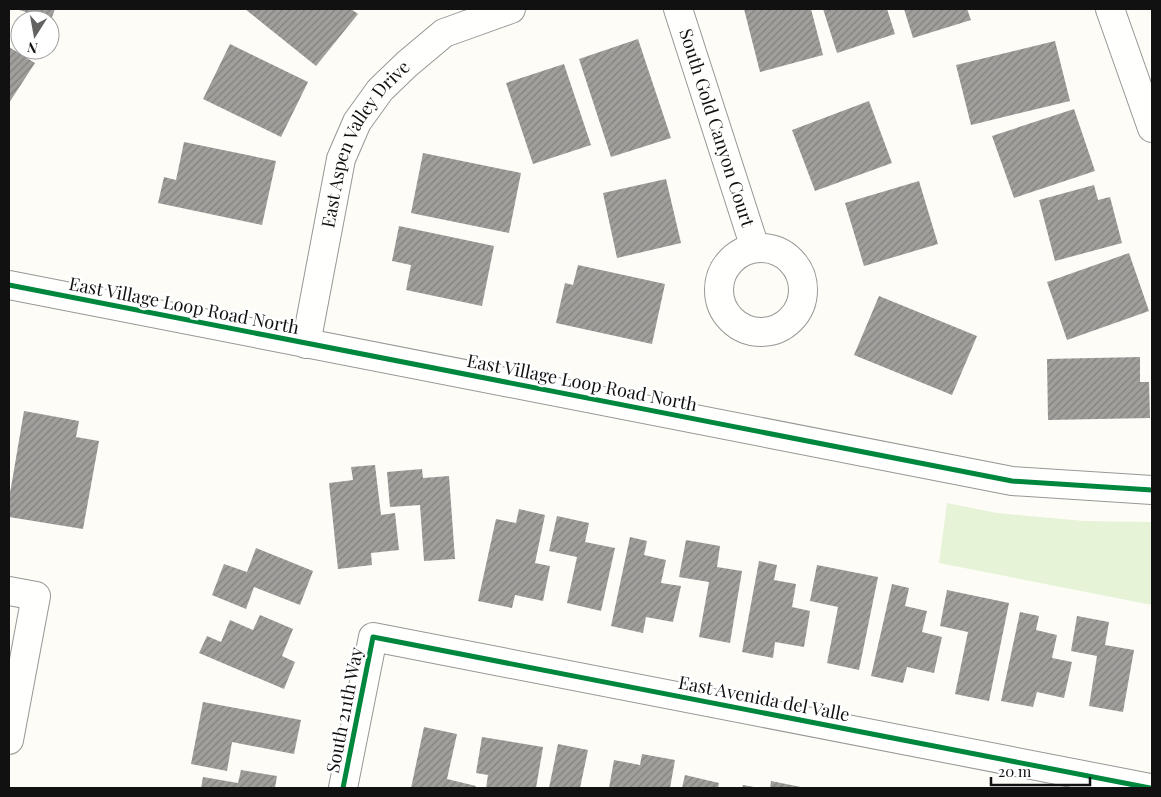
<svg xmlns="http://www.w3.org/2000/svg" width="1161" height="797" font-family="'Playfair Display',serif">
	<style>
		.park { fill: #e7f3d7 }
		.building { fill: url(#building-hatch) }
		.lines { fill: none; stroke-linecap: round; stroke-linejoin: round }
		.minor-casing { stroke: #979795; stroke-width: 30 }
		.minor { stroke: #fffffe; stroke-width: 28 }
		.cycleway-casing { stroke: #fff; stroke-width: 8 }
		.cycleway { stroke: #00873e; stroke-width: 5 }
		.labels { text-anchor: middle; stroke-width: 5; stroke-linejoin: round; paint-order: stroke }
		.street-label { font-size: 18px; fill: #111; stroke: #fff }
	</style>
	<defs>
		<pattern id="building-hatch" width="6" height="6" patternUnits="userSpaceOnUse" patternTransform="scale(1.25)"><rect width="6" height="6" fill="#a19f9c"/><path d="M-1 1l2-2M0 6l6-6M5 7l2-2" fill="none" stroke="#82807e"/></pattern>
	</defs>
	<rect width="100%" height="100%" fill="#fdfcf7"/>
	<path class="park" d="M947 503 997 513 1084 521 1152 522V605L939 563Z"/>
	<path class="building" d="M16 9H55L51 20Z
		M245 9H351L358 14 316 66Z
		M744 9H811L823 55 760 72Z
		M823 9H887L895 34 837 53Z
		M904 9H967L971 20 913 38Z
		M638 39 671 138 611 157 579 59Z
		M1055 41 1070 101 971 125 956 65Z
		M230 44 308 82 281 137 203 99Z
		M9 47 35 63 9 103Z
		M564 64 591 145 533 164 506 83Z
		M869 101 892 163 815 191 792 130Z
		M1074 109 1095 171 1014 198 992 136Z
		M184 142 276 161 262 225 158 203 164 177 176 180Z
		M423 153 521 173 509 233 411 213Z
		M666 179 681 243 617 258 603 193Z
		M919 181 938 244 864 266 845 203Z
		M1094 185 1098 200 1110 197 1122 243 1055 261 1039 200Z
		M399 226 494 246 482 306 406 290 411 265 392 261Z
		M1129 253 1149 311 1067 340 1047 282Z
		M578 265 665 284 652 344 556 323 565 283 573 285Z
		M879 296 977 336 952 395 854 355Z
		M1140 357V382H1149L1150 418 1048 420 1047 359Z
		M24 411 79 421 76 437 99 441 83 529 9 517V499Z
		M375 465 381 515 395 513 399 550 371 553 372 565 338 569 329 483 353 480 351 467Z
		M422 469 423 478 449 476 455 559 424 561 420 505 390 507 387 472Z
		M519 509 545 515 535 563 550 566 543 601 515 595 512 608 478 601 496 519 516 523Z
		M557 516 589 523 585 542 615 548 601 611 567 603 577 557 549 551Z
		M630 537 647 541 644 555 666 560 661 583 681 586 673 622 646 617 643 633 611 626Z
		M686 540 720 546 717 567 742 571 730 643 699 637 709 582 679 577Z
		M256 548 313 571 300 605 254 587 246 609 212 595 224 564 247 572Z
		M759 561 777 565 774 580 796 584 792 607 810 611 804 647 775 642 773 658 742 652Z
		M817 565 878 577 859 670 827 663 838 607 810 601Z
		M892 584 909 588 905 606 927 611 922 632 942 637 934 673 907 667 903 683 871 676Z
		M947 590 1009 603 989 701 955 694 968 632 940 626Z
		M1020 612 1039 616 1036 630 1057 635 1052 658 1072 662 1064 698 1037 692 1033 707 1001 701Z
		M260 615 293 629 282 656 295 662 284 689 199 653 207 636 221 642 230 620 253 630Z
		M1077 616 1109 622 1105 645 1134 650 1123 712 1089 706 1097 656 1071 651Z
		M203 702 301 720 294 754 232 742 227 771 191 764Z
		M424 727 457 734 447 779 476 786 475 788H411Z
		M482 737 543 747 536 788H486L488 775 476 773Z
		M558 744 588 750 580 788H549Z
		M642 754 675 760 670 788H609L614 760 640 765Z
		M241 770 277 776 275 788H201L203 777 238 783Z
		M685 775 719 783 718 788H682Z
		M771 781 801 787V788H770Z
		M743 785 754 787V788H742Z"/>
	<g class="lines">
		<defs>
			<g id="minor">
				<path id="s1" d="M678 9 755 248"/>
				<path d="M1110 9 1152 128"/>
				<circle cx="761" cy="290" r="42"/>
				<path d="M9 285 1012 481 1152 490"/>
				<path id="s2" d="M306 344 341 159 357 122 380 90 407 64 444 33 511 9"/>
				<path d="M9 591 36 596 9 740"/>
				<path d="M343 788 373 637 1150 788"/>
			</g>
		</defs>
		<use href="#minor" class="minor-casing"/>
		<use href="#minor" class="minor"/>
		<defs>
			<path id="cycleway" d="M9 285 1012 481 1152 490
				M343 788 373 637 1150 788"/>
		</defs>
		<use href="#cycleway" class="cycleway-casing"/>
		<use href="#cycleway" class="cycleway"/>
	</g>
	<g class="labels">
		<g class="street-label">
			<text dy="6" stroke="none"><textPath href="#s1" startOffset="125">South Gold Canyon Court</textPath></text>
			<text dy="6" stroke="none"><textPath href="#s2" startOffset="212">East Aspen Valley Drive</textPath></text>
			<text transform="translate(184 306) rotate(11)" y="6">East Village Loop Road North</text>
			<text transform="translate(582 383) rotate(11)" y="6">East Village Loop Road North</text>
			<text transform="translate(764 699) rotate(11)" y="6">East Avenida del Valle</text>
			<text transform="translate(345 710) rotate(-79)" y="6">South 211th Way</text>
		</g>
	</g>
	<rect width="1161" height="797" fill="none" stroke="#111111" stroke-width="20"/>
	<g transform="translate(35 35) rotate(191)"><circle r="24" fill="#ffffff" stroke="#a0a0a0"/>
	<path d="M0-4L9 19L0 12L-9 19Z" fill="#646362"/>
	<text y="-8" font-size="14" font-weight="bold" text-anchor="middle" fill="#111111">N</text>
	</g>
	<path d="M991 777v8h99v-8" fill="none" stroke="#111111" stroke-width="2.5"/>
	<text x="998" y="777" font-size="15" fill="#111111" stroke="#ffffff" stroke-width="4" paint-order="stroke">20 m</text>
</svg>
